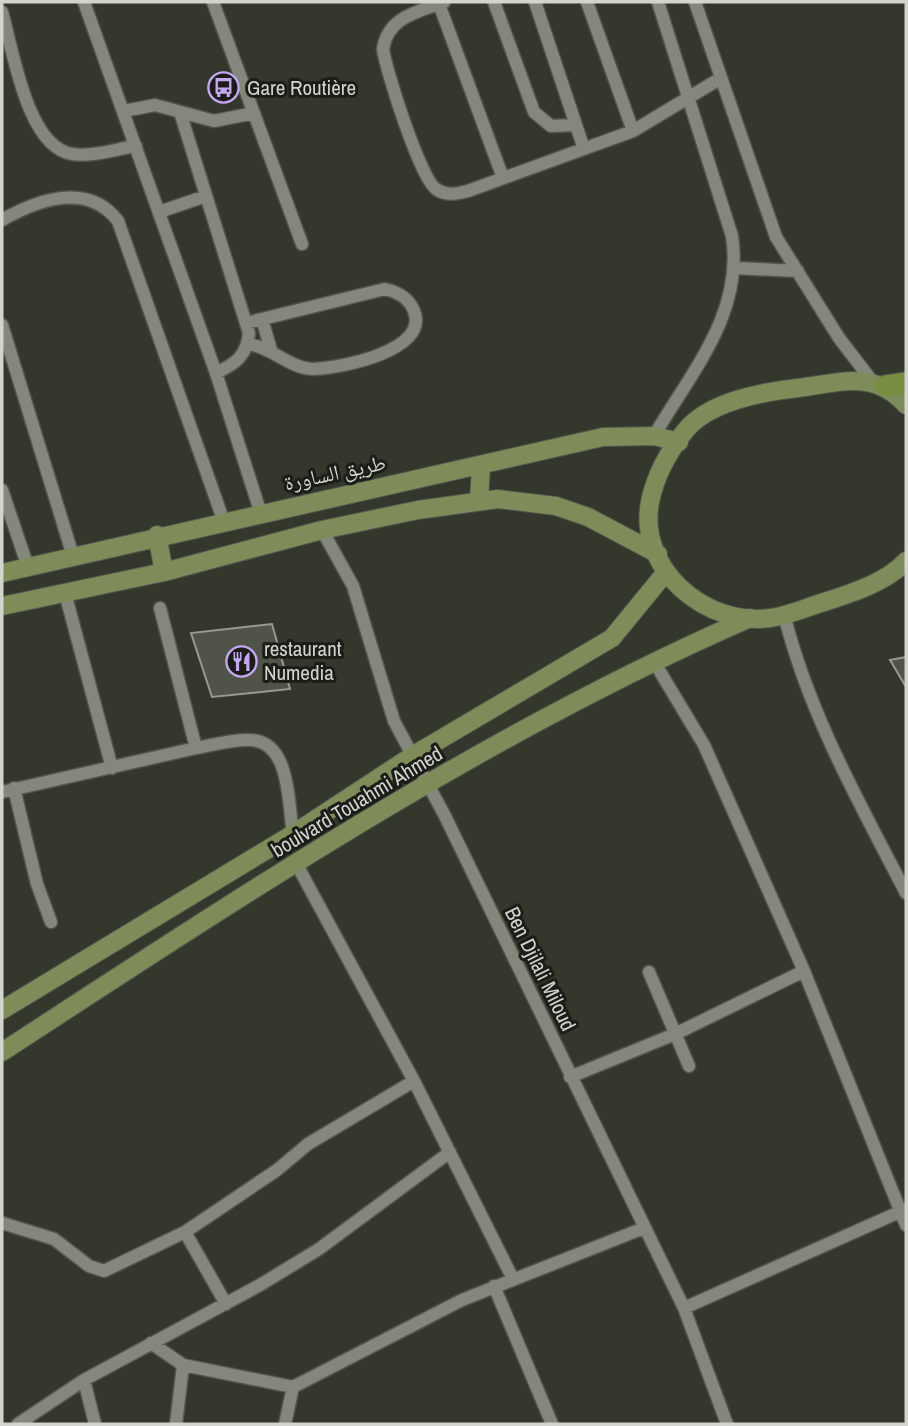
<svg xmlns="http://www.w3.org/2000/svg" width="908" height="1426" font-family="'Archivo Narrow','Noto Naskh Arabic',sans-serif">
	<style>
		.building { fill: #4f5348; stroke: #979b8f; stroke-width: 2 }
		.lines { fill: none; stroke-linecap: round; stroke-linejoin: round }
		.minor-casing { stroke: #52554c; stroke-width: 15 }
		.major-casing { stroke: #52554c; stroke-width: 20 }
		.highway-casing { stroke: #52554c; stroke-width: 24 }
		.minor { stroke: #84887c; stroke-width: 12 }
		.major { stroke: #7e8c59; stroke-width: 18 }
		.highway { stroke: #7a8e42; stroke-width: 21 }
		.labels { text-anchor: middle; stroke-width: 6; stroke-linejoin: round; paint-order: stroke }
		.poi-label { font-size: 21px; fill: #d2d4cd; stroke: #1c1d19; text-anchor: start }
		.street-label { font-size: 21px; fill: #d2d4cd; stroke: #1c1d19 }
	</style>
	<rect width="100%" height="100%" fill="#33372c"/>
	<path class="building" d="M272 624 290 689 212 697 191 633Z
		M906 657V687L890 660Z"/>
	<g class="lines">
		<defs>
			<path id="minor" d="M84 2 216 373 261 514
				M213 2 302 244
				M444 2C417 12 388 17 383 49 386 71 421 180 436 189 446 196 457 194 468 191L633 131 721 78
				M494 2 534 112 551 126 576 125
				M535 2 584 149
				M587 2 633 131
				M695 2 776 237 839 338 872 381
				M439 4 503 178
				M2 12C13 50 27 147 72 154 93 157 116 149 136 146
				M124 111 155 105 214 121 254 113
				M180 112 249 333C247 356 235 364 216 373
				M159 212 206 196
				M2 220C39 199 88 182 118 221L224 522
				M735 268 798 271
				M262 319 271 350
				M246 323 385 289C398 292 409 298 414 311 430 351 340 368 314 369 290 369 272 347 248 344
				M2 325 73 556
				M654 436C691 372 744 314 732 236L658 2
				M2 490 28 567
				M322 530 353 586 394 721 445 816 684 1308 727 1424
				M65 593 112 768
				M160 608 196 748C213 745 233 739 250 740 291 741 288 804 293 834
				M784 614C808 712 860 804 906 893
				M653 660 704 745 804 971 906 1225
				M14 788 37 884 51 922
				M2 792 196 748
				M297 865 414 1081 513 1279
				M649 972 689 1066
				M570 1077 675 1034 804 971
				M2 1223 54 1239 89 1266 104 1271 185 1232 277 1170 308 1144 414 1081
				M185 1232 226 1304
				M494 1286 552 1424
				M684 1308 906 1209
				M151 1343 183 1365 293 1387
				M84 1380 95 1424
				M18 1424 84 1380 260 1285 319 1249 450 1152
				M176 1424 183 1365
				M285 1424 293 1387 462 1300 644 1228"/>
			<path id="major" d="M906 405C874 369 840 383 798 388 762 392 709 401 685 431 669 451 655 477 650 502 637 569 706 627 770 618 787 616 805 608 821 603 849 594 886 583 906 561
				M479 500 481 467
				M157 535 164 572
				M2 573 603 437 654 436 679 442
				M2 606 164 572 322 530 418 510 498 499 556 506 588 517 658 554
				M2 1010 293 834 412 756 612 638 666 572
				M2 1052C243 895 486 733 750 618"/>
			<path id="highway" d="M886 386 906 383"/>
		</defs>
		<use href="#minor" class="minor-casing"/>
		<use href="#major" class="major-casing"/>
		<use href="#highway" class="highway-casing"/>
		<use href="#minor" class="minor"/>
		<use href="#major" class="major"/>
		<use href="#highway" class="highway"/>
	</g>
	<defs>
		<symbol id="bus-ring" viewBox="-11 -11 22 22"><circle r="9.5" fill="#1c1d19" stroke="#c4a7f1" stroke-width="1.5"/><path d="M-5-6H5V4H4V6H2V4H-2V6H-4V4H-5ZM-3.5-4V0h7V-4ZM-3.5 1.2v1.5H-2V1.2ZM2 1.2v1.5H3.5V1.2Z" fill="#c4a7f1"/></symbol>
		<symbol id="restaurant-ring" viewBox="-11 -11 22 22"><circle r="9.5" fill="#1c1d19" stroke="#c4a7f1" stroke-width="1.5"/><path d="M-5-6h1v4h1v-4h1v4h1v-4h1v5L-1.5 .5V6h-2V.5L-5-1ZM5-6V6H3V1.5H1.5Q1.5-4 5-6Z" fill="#c4a7f1"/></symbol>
	</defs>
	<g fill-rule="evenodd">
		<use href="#bus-ring" x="206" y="70" width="35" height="35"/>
		<use href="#restaurant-ring" x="224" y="644" width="35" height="35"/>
	</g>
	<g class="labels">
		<g class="poi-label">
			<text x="247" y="95">Gare Routière</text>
			<text x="264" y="656">restaurant<tspan x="264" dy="24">Numedia</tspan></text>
		</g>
		<g class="street-label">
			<text transform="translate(335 473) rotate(-12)" y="7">طريق الساورة</text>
			<text transform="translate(357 802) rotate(-31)" y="7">boulvard Touahmi Ahmed</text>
			<text transform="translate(540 969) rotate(64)" y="7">Ben Djilali Miloud</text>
		</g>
	</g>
	<rect width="908" height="1426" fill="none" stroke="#d2d4cd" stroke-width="7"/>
</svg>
